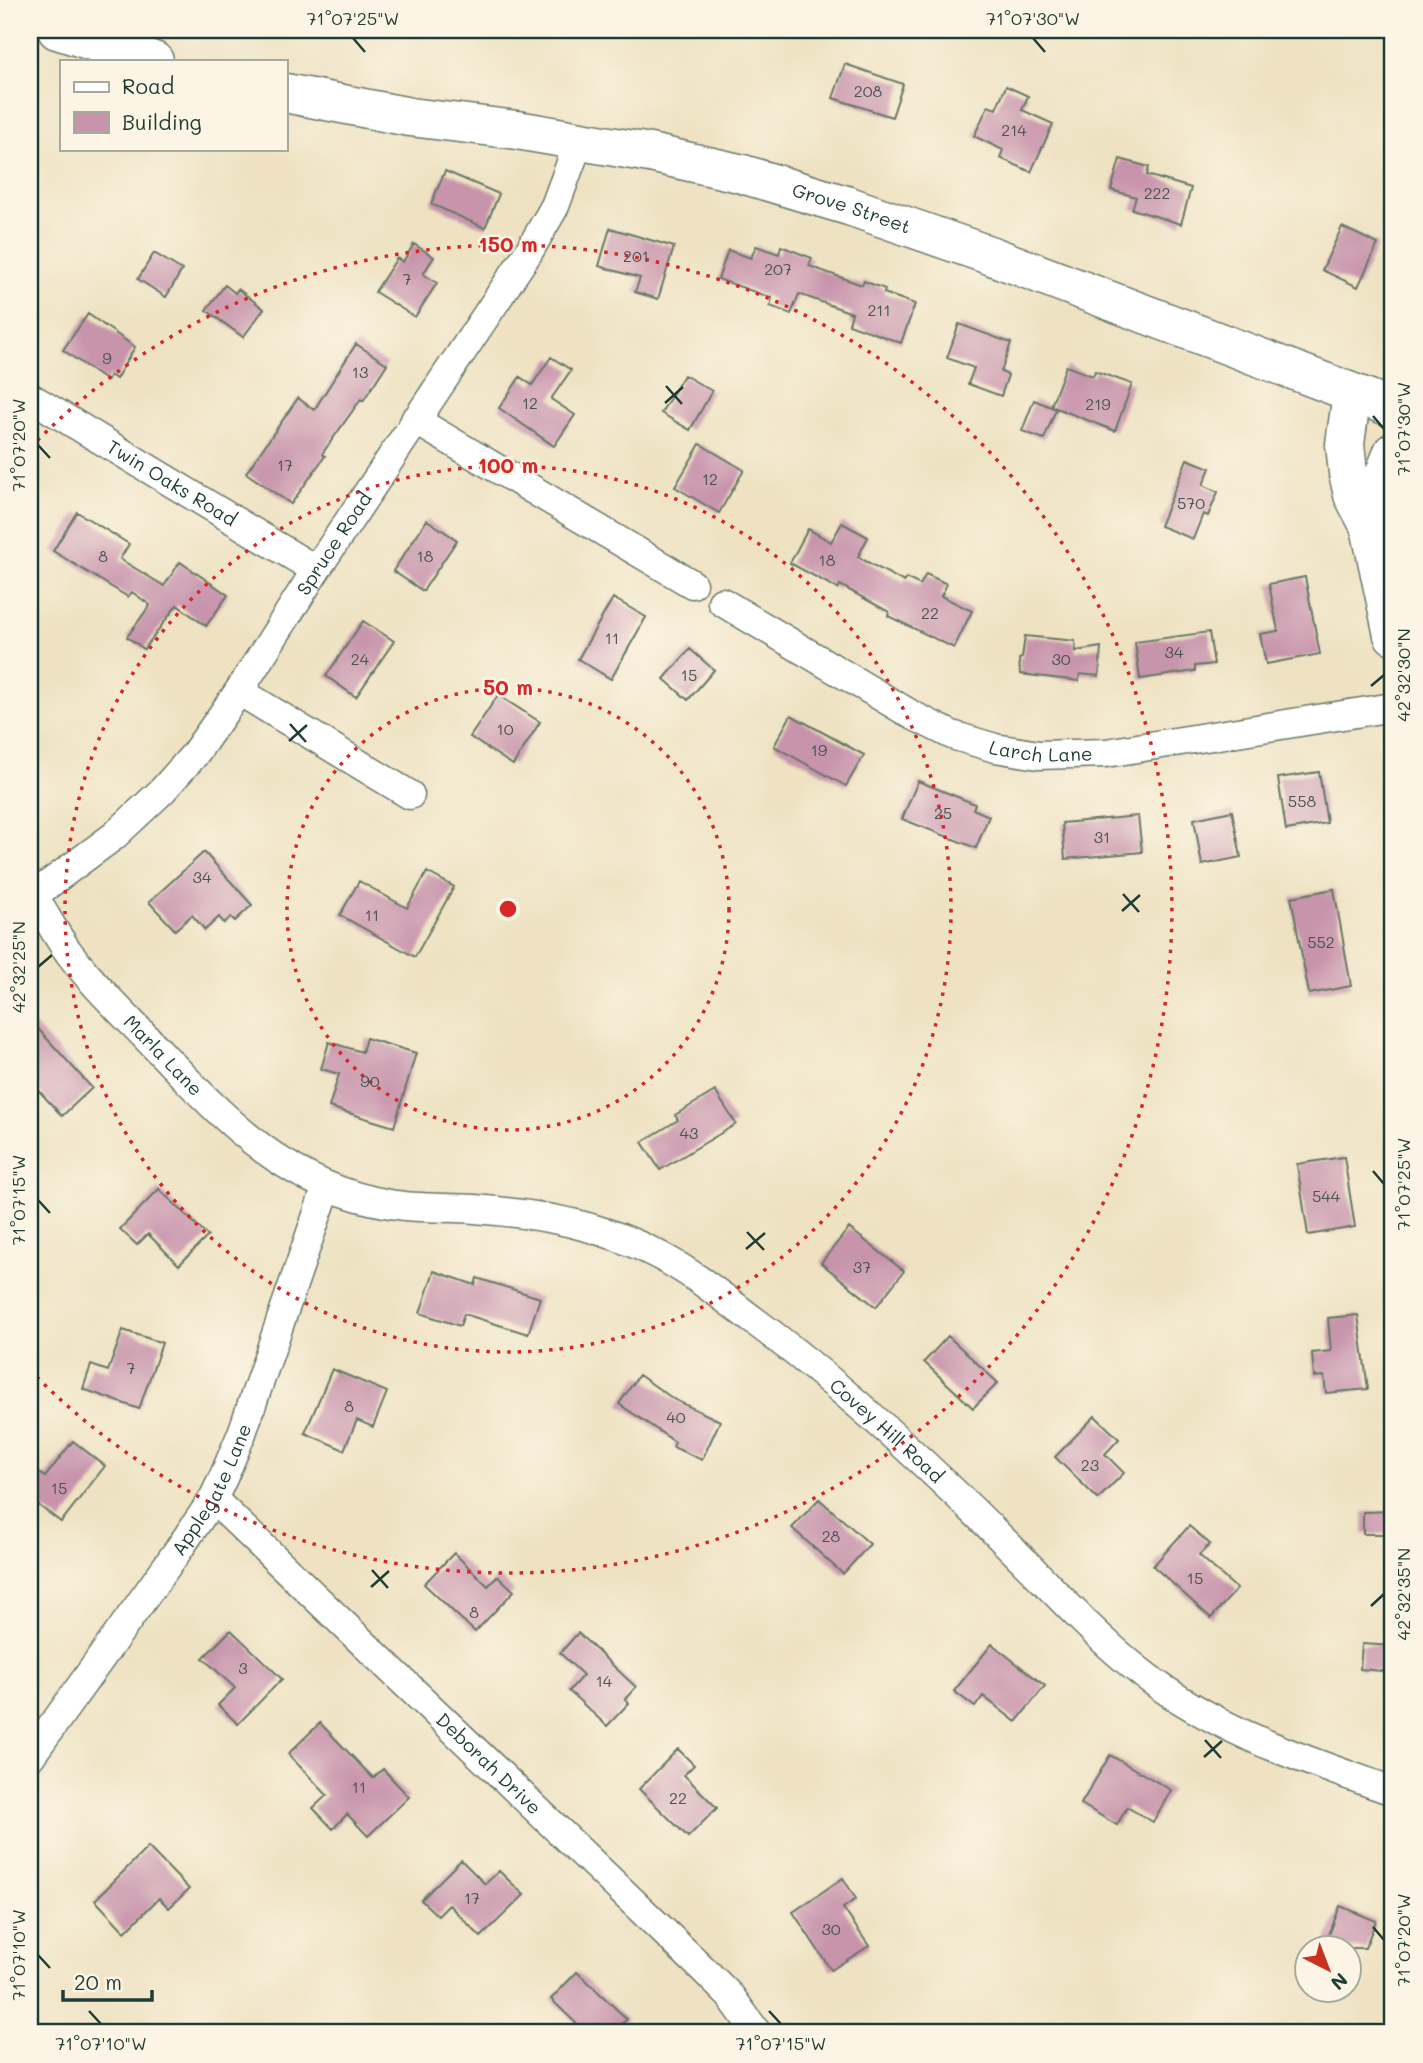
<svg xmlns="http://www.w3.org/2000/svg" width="1423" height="2063" font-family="Mali,sans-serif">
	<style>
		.building { fill: #c794ac }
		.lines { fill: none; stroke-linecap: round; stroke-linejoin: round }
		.street-casing { stroke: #677766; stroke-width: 31 }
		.secondary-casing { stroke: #677766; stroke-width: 41 }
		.street { stroke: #fff; stroke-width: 28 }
		.secondary { stroke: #fff; stroke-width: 38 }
		.ticks { fill: none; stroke: #1f3d34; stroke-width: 2.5 }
		.ring { fill: none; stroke: #d62828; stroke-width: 3.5; stroke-dasharray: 3.5 7 }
		.labels { text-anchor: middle; stroke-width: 5; stroke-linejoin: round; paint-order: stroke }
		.number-label { font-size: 16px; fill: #495352 }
		.street-label { font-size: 19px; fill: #1f3d34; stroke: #fcf5e5 }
		.centre { fill: #d62828; stroke: #fcf5e5; stroke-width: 3.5 }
		.ring-label { font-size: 21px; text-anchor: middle; font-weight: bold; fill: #d62828; stroke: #fcf5e5; stroke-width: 5; stroke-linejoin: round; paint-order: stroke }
		.neatline { fill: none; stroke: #1f3d34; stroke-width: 2.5 }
		.ticks-label { font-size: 18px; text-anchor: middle; fill: #1f3d34 }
	</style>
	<rect width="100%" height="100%" fill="#fcf5e5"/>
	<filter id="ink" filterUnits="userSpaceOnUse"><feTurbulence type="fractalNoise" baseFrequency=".0143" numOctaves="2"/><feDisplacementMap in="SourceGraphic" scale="14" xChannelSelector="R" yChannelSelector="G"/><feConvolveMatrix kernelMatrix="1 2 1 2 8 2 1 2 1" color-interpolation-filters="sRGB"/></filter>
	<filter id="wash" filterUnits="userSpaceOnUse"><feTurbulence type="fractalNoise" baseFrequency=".00686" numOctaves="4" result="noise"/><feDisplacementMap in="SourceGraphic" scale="28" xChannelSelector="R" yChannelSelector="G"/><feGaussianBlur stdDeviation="1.57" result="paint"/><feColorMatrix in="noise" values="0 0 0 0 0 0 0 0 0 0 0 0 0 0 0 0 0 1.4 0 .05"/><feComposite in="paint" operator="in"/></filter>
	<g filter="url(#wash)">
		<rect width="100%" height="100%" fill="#eee2c2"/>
		<g id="blocks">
			<path class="building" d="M845 64 903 84 892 117 833 98Z
				M1006 86 1028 96 1022 110 1053 124 1031 172 1000 158 1003 150 974 136 988 106 996 109Z
				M1120 159 1149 167 1147 175 1191 188 1181 224 1132 209 1136 197 1111 190Z
				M445 171 499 194 485 228 431 204Z
				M1342 227 1378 244 1358 287 1322 270Z
				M610 228 674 247 658 299 635 292 640 278 599 266Z
				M414 244 434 257 423 274 437 283 415 317 375 292 397 258 403 262Z
				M756 246 779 254 781 246 812 258 809 266 862 285 864 281 885 289 884 293 915 304 901 343 849 324 852 313 799 294 791 314 770 306 772 298 718 279 728 250 751 258Z
				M154 253 182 270 166 297 138 279Z
				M225 285 235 293 238 289 264 309 243 337 206 310Z
				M88 314 135 347 116 379 110 375 107 381 63 350Z
				M959 324 1011 343 1001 372 1008 375 1001 396 968 384 974 368 947 358Z
				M356 344 387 364 363 401 361 399 322 454 325 456 291 504 246 473 298 398 314 410Z
				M551 357 571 370 551 399 575 415 554 446 499 408 520 377 532 385Z
				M1066 366 1093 376 1095 371 1132 384 1115 431 1051 406Z
				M684 375 712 391 690 430 661 413Z
				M1034 400 1056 409 1044 439 1022 431Z
				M700 444 744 470 719 513 675 487Z
				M1187 459 1210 468 1203 485 1218 492 1208 516 1203 514 1193 539 1160 526Z
				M77 512 129 544 120 559 164 586 180 562 228 595 206 626 177 605 144 649 127 637 150 605 132 592 128 597 53 551Z
				M427 520 457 540 423 591 393 571Z
				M842 523 868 537 858 557 904 582 906 578 920 585 926 574 947 584 941 596 972 611 954 648 888 616 889 612 840 585 838 589 790 563 808 529 831 542Z
				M1305 577 1320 654 1266 664 1260 634 1278 631 1269 584Z
				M613 598 646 617 611 679 578 659Z
				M363 621 394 641 356 697 326 676Z
				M1209 632 1214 664 1195 666V671L1140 679 1135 642Z
				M1025 636 1075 641 1076 651 1101 647 1099 676 1080 674 1079 681 1020 674 1019 659 1022 658Z
				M690 649 714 670 688 700 664 679Z
				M498 695 540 722 513 765 470 737Z
				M791 715 864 755 846 786 774 746Z
				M1319 772 1327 823 1286 830 1278 778Z
				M918 781 975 804 973 809 989 816 976 848 902 819Z
				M1232 811 1241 857 1202 865 1194 819Z
				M1138 816 1142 852 1065 859 1062 823Z
				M204 852 252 905 235 921 231 917 224 923 219 917 205 930 192 915 175 930 149 902Z
				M427 872 454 887 415 957 340 915 359 881 407 908Z
				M1334 889 1351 986 1309 994 1291 897Z
				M30 1020 92 1088 62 1116 30 1081Z
				M366 1038 416 1053 394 1127 329 1107 339 1074 321 1069 329 1042 362 1052Z
				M715 1091 736 1124 660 1170 642 1142 678 1120 675 1115Z
				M1344 1157 1355 1227 1308 1235 1297 1164Z
				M159 1189 208 1236 179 1265 148 1234 137 1245 120 1229Z
				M849 1228 904 1271 876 1307 821 1263Z
				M434 1271 475 1285 477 1278 540 1298 528 1334 464 1314 460 1326 420 1313Z
				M1358 1315 1368 1389 1326 1393 1324 1376 1314 1377 1312 1353 1331 1351 1328 1318Z
				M123 1330 162 1343 139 1409 83 1389 91 1365 108 1371Z
				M948 1336 998 1383 973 1408 924 1362Z
				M332 1369 387 1392 373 1427 357 1420 344 1450 305 1433Z
				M639 1375 675 1400 720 1421 702 1460 673 1447 675 1442 619 1404Z
				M1095 1416 1119 1439 1105 1454 1124 1473 1098 1499 1055 1457Z
				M73 1441 105 1466 61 1522 30 1499V1466L45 1477Z
				M819 1499 870 1544 843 1574 792 1528Z
				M1393 1511V1534H1363V1512Z
				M1189 1526 1210 1544 1199 1555 1237 1589 1211 1618 1153 1566Z
				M454 1553 488 1586 498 1576 514 1591 475 1632 424 1584Z
				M231 1630 282 1679 238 1724 218 1705 235 1688 203 1658Z
				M578 1633 636 1687 625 1699 629 1703 607 1726 569 1691 583 1675 560 1653Z
				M992 1644 1045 1686 1016 1722 983 1696 975 1707 954 1691Z
				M1362 1644 1393 1646V1672L1360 1669Z
				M320 1723 373 1778 383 1769 409 1797 368 1836 347 1814 333 1829 313 1808 327 1795 288 1754Z
				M678 1749 694 1765 684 1775 717 1808 688 1837 639 1789Z
				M1110 1755 1171 1790 1153 1822 1127 1807 1117 1825 1081 1804Z
				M148 1847 189 1889 169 1908 159 1898 125 1932 95 1900Z
				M461 1860 485 1884 499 1871 524 1895 481 1937 449 1905 438 1916 421 1900Z
				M843 1878 856 1899 843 1908 869 1946 831 1970 793 1912Z
				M1340 1906 1376 1921 1365 1948H1324Z
				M577 1972 627 2019 613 2033H586L551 1999Z"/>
		</g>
	</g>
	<g filter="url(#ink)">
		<use href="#blocks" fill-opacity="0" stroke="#677766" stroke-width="2"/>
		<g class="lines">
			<defs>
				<g id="street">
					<path id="s1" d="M30 397 316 570"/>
					<path d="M415 420 692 584"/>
					<path id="s2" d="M722 602 912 715 952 735 995 748 1039 755 1106 753 1393 707"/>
					<path d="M239 691 410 795"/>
					<path id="s3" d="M30 889C43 911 55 934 70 954 97 990 131 1021 162 1054 229 1124 290 1188 390 1204 418 1209 447 1207 475 1209 540 1214 604 1225 662 1257 694 1274 724 1298 753 1320 844 1387 927 1464 1007 1544 1055 1591 1100 1643 1155 1683 1230 1736 1308 1761 1393 1791"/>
					<path id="s4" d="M30 898 114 836 162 791 194 755 239 691 316 570 528 253 555 206 579 141"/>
					<path id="s5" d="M213 1499 704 1970 731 1997 757 2033"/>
					<path id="s6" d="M30 1757 179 1549 213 1499 223 1478 242 1433 327 1186"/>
				</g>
				<g id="secondary">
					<path d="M57 30 154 61"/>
					<path id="s7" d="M285 93 410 117 517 130 650 153 739 173 849 206 992 256 1393 408"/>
					<path d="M1352 393 1345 444 1348 473 1353 495 1370 527 1393 635"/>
					<path d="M1370 527 1379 488 1393 452"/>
				</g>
			</defs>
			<use href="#street" class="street-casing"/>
			<use href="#secondary" class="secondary-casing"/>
			<use href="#street" class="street"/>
			<use href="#secondary" class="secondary"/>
		</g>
	</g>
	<path class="ticks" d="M353 38 365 52M1033 38 1045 52M666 386 682 404M665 403 683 387M1373 416 1384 429M38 445 50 458M1371 686 1384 675M290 724 306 742M289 741 307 725M1123 894 1139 912M1122 911 1140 895M38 967 52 955M1373 1171 1384 1184M38 1200 50 1213M747 1232 764 1250M746 1249 765 1233M372 1570 388 1588M371 1587 389 1571M1371 1606 1384 1594M1205 1740 1221 1758M1204 1757 1222 1741M1373 1927 1384 1940M38 1955 50 1968M89 2011 101 2024M769 2011 781 2024"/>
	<g class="ring">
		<circle cx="508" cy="909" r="221"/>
		<circle cx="508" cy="909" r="443"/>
		<path d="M30 448A664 664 0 1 1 30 1370"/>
	</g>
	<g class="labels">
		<g class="number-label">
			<text x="868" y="97">208</text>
			<text x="1014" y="136">214</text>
			<text x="1157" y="199">222</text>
			<text x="636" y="262">201</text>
			<text x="778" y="275">207</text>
			<text x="407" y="285">7</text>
			<text x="879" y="316">211</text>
			<text x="107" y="364">9</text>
			<text x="360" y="378">13</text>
			<text x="530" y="409">12</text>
			<text x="1098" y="410">219</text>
			<text x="285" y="471">17</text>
			<text x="710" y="485">12</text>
			<text x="1191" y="509">570</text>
			<text x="103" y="562">8</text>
			<text x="425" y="562">18</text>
			<text x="827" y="566">18</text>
			<text x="930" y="619">22</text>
			<text x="612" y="644">11</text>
			<text x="1174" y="658">34</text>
			<text x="360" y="665">24</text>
			<text x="1061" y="665">30</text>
			<text x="689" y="681">15</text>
			<text x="505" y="735">10</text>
			<text x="819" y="756">19</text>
			<text x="1302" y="807">558</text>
			<text x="943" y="819">25</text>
			<text x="1102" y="843">31</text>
			<text x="202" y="883">34</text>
			<text x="372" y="921">11</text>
			<text x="1321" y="948">552</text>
			<text x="370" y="1087">90</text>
			<text x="689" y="1139">43</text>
			<text x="1326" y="1202">544</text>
			<text x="862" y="1273">37</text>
			<text x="131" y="1374">7</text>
			<text x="349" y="1412">8</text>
			<text x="676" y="1423">40</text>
			<text x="1090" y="1471">23</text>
			<text x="59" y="1494">15</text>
			<text x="831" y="1542">28</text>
			<text x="1195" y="1584">15</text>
			<text x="474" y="1618">8</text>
			<text x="243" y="1674">3</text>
			<text x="604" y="1687">14</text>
			<text x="359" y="1793">11</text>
			<text x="678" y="1804">22</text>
			<text x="472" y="1904">17</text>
			<text x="831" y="1935">30</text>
		</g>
		<g class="street-label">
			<text dy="7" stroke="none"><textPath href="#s7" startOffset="579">Grove Street</textPath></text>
			<text dy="7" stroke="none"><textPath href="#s1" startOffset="166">Twin Oaks Road</textPath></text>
			<text dy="7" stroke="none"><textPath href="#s4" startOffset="472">Spruce Road</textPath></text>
			<text dy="7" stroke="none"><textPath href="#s2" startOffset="357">Larch Lane</textPath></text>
			<text dy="7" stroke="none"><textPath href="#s3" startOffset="214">Marla Lane</textPath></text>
			<text dy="7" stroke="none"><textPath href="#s3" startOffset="1055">Covey Hill Road</textPath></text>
			<text dy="7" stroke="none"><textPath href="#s6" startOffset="324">Applegate Lane</textPath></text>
			<text dy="7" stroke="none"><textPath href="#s5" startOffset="382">Deborah Drive</textPath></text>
		</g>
	</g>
	<circle cx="508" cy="909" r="10" class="centre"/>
	<g class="ring-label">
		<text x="508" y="252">150 m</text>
		<text x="508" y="473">100 m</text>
		<text x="508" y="695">50 m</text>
	</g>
	<rect width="1423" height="2063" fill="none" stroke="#fcf5e5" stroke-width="77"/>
	<rect x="60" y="60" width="228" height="91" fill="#fcf5e5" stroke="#a4ab9e" stroke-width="2"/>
	<rect x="74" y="82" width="35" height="10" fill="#ffffff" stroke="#a4ab9e" stroke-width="2"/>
	<text x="122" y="94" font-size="21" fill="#1f3d34">Road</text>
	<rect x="74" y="112" width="35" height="21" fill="#c794ac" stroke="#a4ab9e" stroke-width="2"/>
	<text x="122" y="130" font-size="21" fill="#1f3d34">Building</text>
	<g transform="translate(1328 1969) rotate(138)"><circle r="33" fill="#fcf5e5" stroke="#a4ab9e" stroke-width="2"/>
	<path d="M0-5L12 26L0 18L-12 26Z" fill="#c8321e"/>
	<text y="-10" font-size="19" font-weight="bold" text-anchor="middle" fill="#1f3d34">N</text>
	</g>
	<path d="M63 1990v10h89v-10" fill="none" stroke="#1f3d34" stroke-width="3.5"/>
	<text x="74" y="1990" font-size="21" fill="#1f3d34" stroke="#fcf5e5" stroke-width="5" paint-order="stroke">20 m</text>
	<rect x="38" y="38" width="1346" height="1986" class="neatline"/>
	<g class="ticks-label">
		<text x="353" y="25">71°07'25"W</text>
		<text x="1033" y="25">71°07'30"W</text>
		<text transform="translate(1404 429) rotate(-90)" y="6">71°07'30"W</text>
		<text transform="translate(19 445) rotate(-90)" y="6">71°07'20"W</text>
		<text transform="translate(1404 675) rotate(-90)" y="6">42°32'30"N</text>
		<text transform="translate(19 967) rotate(-90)" y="6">42°32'25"N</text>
		<text transform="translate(1404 1184) rotate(-90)" y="6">71°07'25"W</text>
		<text transform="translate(19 1200) rotate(-90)" y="6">71°07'15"W</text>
		<text transform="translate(1404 1594) rotate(-90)" y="6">42°32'35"N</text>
		<text transform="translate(1404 1940) rotate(-90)" y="6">71°07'20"W</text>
		<text transform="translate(19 1955) rotate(-90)" y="6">71°07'10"W</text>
		<text x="101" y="2050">71°07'10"W</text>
		<text x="781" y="2050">71°07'15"W</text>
	</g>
</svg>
